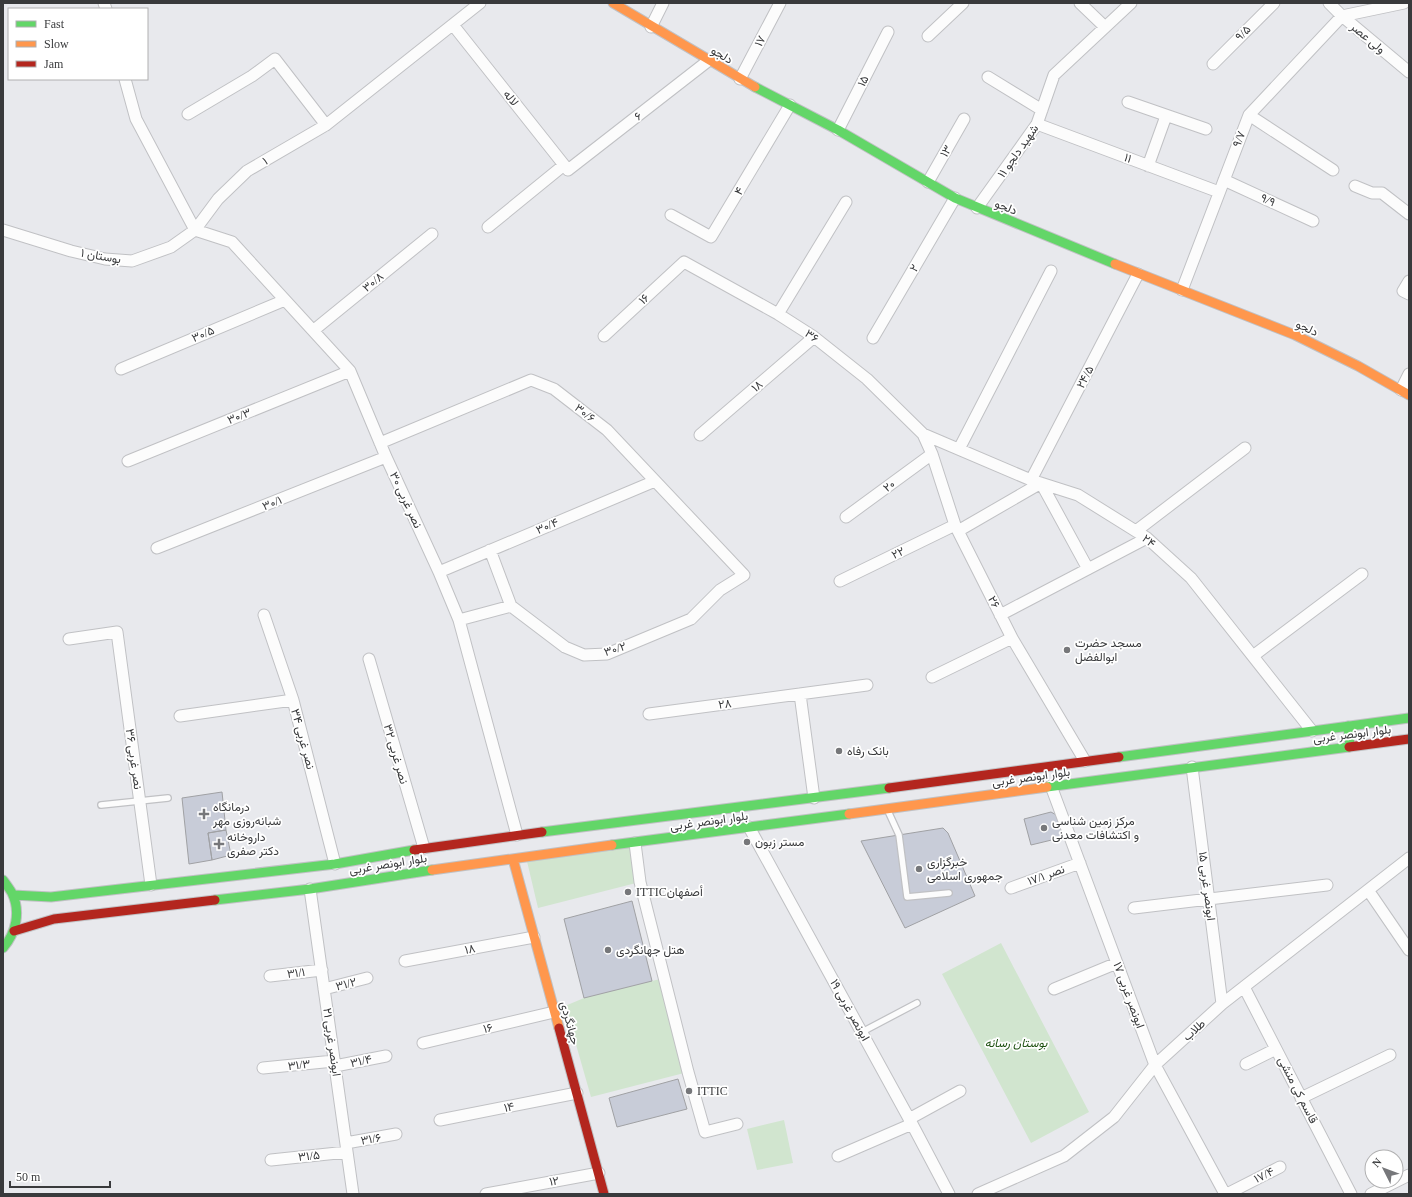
<svg xmlns="http://www.w3.org/2000/svg" width="1412" height="1197" font-family="'Times New Roman',Vazirmatn,serif">
	<style>
		.green { fill: #d1e5cf }
		.building { fill: #c8ccd8; stroke: #a0a1a4 }
		.lines { fill: none; stroke-linecap: round; stroke-linejoin: round }
		.lane-casing { stroke: #c0c1c4; stroke-width: 8 }
		.street-casing { stroke: #c0c1c4; stroke-width: 13 }
		.fast-casing { stroke: #c0c1c4; stroke-width: 11 }
		.slow-casing { stroke: #c0c1c4; stroke-width: 11 }
		.jam-casing { stroke: #c0c1c4; stroke-width: 11 }
		.lane { stroke: #fcfcfc; stroke-width: 5.5 }
		.street { stroke: #fcfcfc; stroke-width: 11 }
		.fast { stroke: #63d668; stroke-width: 9 }
		.slow { stroke: #ff974d; stroke-width: 9 }
		.jam { stroke: #b3261e; stroke-width: 9 }
		.poi-dot { fill: #76777a; stroke: #fff; stroke-width: 1.5 }
		.labels { text-anchor: middle; stroke-width: 3.5; stroke-linejoin: round; paint-order: stroke }
		.street-label { font-size: 12px; fill: #393a3c; stroke: #fff }
		.poi-label { font-size: 12px; fill: #393a3c; stroke: #fff; text-anchor: start }
		.park-label { font-size: 12px; font-style: italic; fill: #1d5010; stroke: #fff }
	</style>
	<rect width="100%" height="100%" fill="#e8e9ed"/>
	<path class="green" d="M635 843 640 882 538 908 526 857Z
		M1001 943 1089 1112 1031 1143 942 974Z
		M664 978 688 1072 591 1097 565 1006 584 998Z
		M784 1120 793 1163 757 1170 747 1129Z"/>
	<path class="building" d="M222 792 226 830 208 833 212 860 189 864 182 798Z
		M1051 812 1060 817 1064 837 1031 845 1024 819Z
		M943 828 948 833 975 896 905 928 861 841Z
		M226 830 231 855 212 860 208 833Z
		M632 901 652 981 584 998 564 919Z
		M678 1079 687 1109 617 1127 609 1098Z"/>
	<g class="lines">
		<defs>
			<path id="lane" d="M101 805 168 798
				M888 811 899 835 907 897 949 893
				M862 1032 917 1003"/>
			<path id="street" d="M104 3 106 9
				M1080 3 1105 27
				M1329 3 1342 16 1409 72
				M453 25 568 170 708 61
				M651 27 663 3
				M928 36 963 3
				M1213 64 1274 3
				M988 77 1042 110
				M125 79 136 119 195 230
				M740 79 780 3
				M1128 102 1206 129
				M188 114 252 76 275 59 326 125
				M1249 115 1333 170
				M1037 124 1219 192
				M838 130 888 32
				M1148 166 1166 116
				M1224 180 1313 221
				M928 182 964 119
				M1355 186 1372 193H1382L1409 214
				M977 208 1037 124 1054 75 1131 3
				M671 215 711 237 790 105
				M488 227 564 165
				M3 230 71 251 105 259 132 261 171 247 195 230 218 199 247 171 326 125 480 3
				M195 230 232 242 350 371 386 457 439 572 459 620 517 835
				M1409 281 1403 291 1409 294
				M1182 290 1249 115 1342 16 1404 3
				M778 314 846 202
				M314 330 432 234
				M604 336 684 262 778 314 814 337 867 379 923 434 932 454 955 525 1012 638 1085 761
				M873 338 955 198
				M121 369 285 300
				M1401 390 1409 374
				M923 434 1031 480 1078 495 1147 538 1191 578 1312 731
				M700 435 814 337
				M380 443 531 380 554 389 607 430 744 575 720 590 691 619 607 654 584 655 565 647 511 606 459 620
				M959 449 1051 271
				M128 461 350 371
				M1031 480 1138 274
				M846 517 932 454
				M958 531 1041 483 1088 569
				M1136 531 1245 448
				M157 548 386 457
				M490 550 511 606
				M439 572 655 481
				M840 581 955 525
				M264 615 293 700 335 864
				M1000 615 1147 538
				M69 639 117 632 151 885
				M1253 656 1362 574
				M369 659 424 848
				M932 677 1012 638
				M800 694 814 798
				M649 714 867 685
				M180 716 293 700
				M1192 767 1222 1004
				M1051 786 1155 1065 1225 1194
				M749 827 912 1124 949 1194
				M635 843 640 882 688 1072 705 1132 737 1124
				M1011 888 1080 863
				M310 889 353 1194
				M1368 890 1409 950
				M1134 908 1327 885
				M405 961 534 937
				M270 976 322 970
				M1244 987 1351 1194
				M324 989 367 978
				M1054 989 1117 963
				M423 1043 554 1012
				M1246 1064 1276 1049
				M335 1066 386 1056
				M263 1068 334 1061
				M1301 1098 1390 1055
				M909 1119 960 1091
				M440 1120 577 1093
				M346 1143 396 1134
				M838 1156 912 1124
				M271 1160 347 1152
				M486 1194 599 1173
				M978 1194 1064 1156 1114 1117 1155 1065 1222 1004 1409 858
				M1227 1194 1280 1167
				M1371 1194 1409 1175"/>
			<path id="fast" d="M755 87 838 130 955 198 1115 264
				M1348 726 1350 746
				M1119 757 1409 718
				M1047 787 1349 747
				M542 832 889 788
				M612 845 849 814
				M3 880C6 884 9 888 12 893 21 912 16 933 3 948
				M13 895 51 897 335 864 414 850
				M215 900 310 889 432 870"/>
			<path id="slow" d="M613 3 755 87
				M1115 264 1295 335 1358 366 1409 395
				M849 814 1047 787
				M513 859 559 1028
				M432 870 612 845"/>
			<path id="jam" d="M1349 747 1409 739
				M889 788 1119 757
				M414 850 542 832
				M14 931 54 919 215 900
				M559 1028 604 1194"/>
		</defs>
		<use href="#lane" class="lane-casing"/>
		<use href="#street" class="street-casing"/>
		<use href="#fast" class="fast-casing"/>
		<use href="#slow" class="slow-casing"/>
		<use href="#jam" class="jam-casing"/>
		<use href="#lane" class="lane"/>
		<use href="#street" class="street"/>
		<use href="#fast" class="fast"/>
		<use href="#slow" class="slow"/>
		<use href="#jam" class="jam"/>
	</g>
	<g class="poi-dot">
		<circle cx="1067" cy="650" r="4"/>
		<circle cx="839" cy="751" r="4"/>
		<path d="M202 808h4v4h4v4h-4v4h-4v-4h-4v-4h4z"/>
		<circle cx="1044" cy="828" r="4"/>
		<circle cx="747" cy="842" r="4"/>
		<path d="M217 838h4v4h4v4h-4v4h-4v-4h-4v-4h4z"/>
		<circle cx="919" cy="869" r="4"/>
		<circle cx="628" cy="892" r="4"/>
		<circle cx="608" cy="950" r="4"/>
		<circle cx="689" cy="1091" r="4"/>
	</g>
	<g class="labels">
		<g class="street-label">
			<text transform="translate(1243 33) rotate(-45)" y="4">۹/۵</text>
			<text transform="translate(1368 38) rotate(40)" y="4">ولی عصر</text>
			<text transform="translate(760 41) rotate(-63)" y="4">۱۷</text>
			<text transform="translate(722 55) rotate(31)" y="4">دلجو</text>
			<text transform="translate(863 81) rotate(-63)" y="4">۱۵</text>
			<text transform="translate(511 98) rotate(52)" y="4">لاله</text>
			<text transform="translate(638 116) rotate(-38)" y="4">۶</text>
			<text transform="translate(1239 139) rotate(-69)" y="4">۹/۷</text>
			<text transform="translate(946 151) rotate(-60)" y="4">۱۳</text>
			<text transform="translate(1018 151) rotate(-55)" y="4">شهید دلجو ۱۱</text>
			<text transform="translate(1128 158) rotate(21)" y="4">۱۱</text>
			<text transform="translate(265 161) rotate(-30)" y="4">۱</text>
			<text transform="translate(739 191) rotate(-59)" y="4">۴</text>
			<text transform="translate(1268 200) rotate(25)" y="4">۹/۹</text>
			<text transform="translate(1006 207) rotate(22)" y="4">دلجو</text>
			<text transform="translate(101 256) rotate(10)" y="4">بوستان ۱</text>
			<text transform="translate(914 268) rotate(-60)" y="4">۲</text>
			<text transform="translate(373 282) rotate(-39)" y="4">۳۰/۸</text>
			<text transform="translate(644 299) rotate(-43)" y="4">۱۶</text>
			<text transform="translate(1307 328) rotate(25)" y="4">دلجو</text>
			<text transform="translate(203 334) rotate(-23)" y="4">۳۰/۵</text>
			<text transform="translate(812 336) rotate(35)" y="4">۳۶</text>
			<text transform="translate(1085 377) rotate(-63)" y="4">۲۴/۵</text>
			<text transform="translate(757 386) rotate(-41)" y="4">۱۸</text>
			<text transform="translate(585 413) rotate(38)" y="4">۳۰/۶</text>
			<text transform="translate(239 416) rotate(-22)" y="4">۳۰/۳</text>
			<text transform="translate(889 486) rotate(-37)" y="4">۲۰</text>
			<text transform="translate(406 500) rotate(65)" y="4">نصر غربی ۳۰</text>
			<text transform="translate(272 503) rotate(-22)" y="4">۳۰/۱</text>
			<text transform="translate(547 526) rotate(-23)" y="4">۳۰/۴</text>
			<text transform="translate(1149 541) rotate(38)" y="4">۲۴</text>
			<text transform="translate(898 553) rotate(-26)" y="4">۲۲</text>
			<text transform="translate(994 602) rotate(63)" y="4">۲۶</text>
			<text transform="translate(615 649) rotate(-18)" y="4">۳۰/۲</text>
			<text transform="translate(725 704) rotate(-7)" y="4">۲۸</text>
			<text transform="translate(1352 734) rotate(-7)" y="4">بلوار ابونصر غربی</text>
			<text transform="translate(303 739) rotate(75)" y="4">نصر غربی ۳۴</text>
			<text transform="translate(396 754) rotate(74)" y="4">نصر غربی ۳۲</text>
			<text transform="translate(134 759) rotate(82)" y="4">نصر غربی ۳۶</text>
			<text transform="translate(1031 777) rotate(-8)" y="4">بلوار ابونصر غربی</text>
			<text transform="translate(709 821) rotate(-8)" y="4">بلوار ابونصر غربی</text>
			<text transform="translate(388 864) rotate(-9)" y="4">بلوار ابونصر غربی</text>
			<text transform="translate(1046 875) rotate(-20)" y="4">نصر ۱۷/۱</text>
			<text transform="translate(1207 886) rotate(83)" y="4">ابونصر غربی ۱۵</text>
			<text transform="translate(470 949) rotate(-11)" y="4">۱۸</text>
			<text transform="translate(296 973) rotate(-7)" y="4">۳۱/۱</text>
			<text transform="translate(346 984) rotate(-14)" y="4">۳۱/۲</text>
			<text transform="translate(1129 995) rotate(70)" y="4">ابونصر غربی ۱۷</text>
			<text transform="translate(850 1010) rotate(61)" y="4">ابونصر غربی ۱۹</text>
			<text transform="translate(570 1023) rotate(75)" y="4">جهانگردی</text>
			<text transform="translate(488 1028) rotate(-13)" y="4">۱۶</text>
			<text transform="translate(1194 1030) rotate(-42)" y="4">طلاب</text>
			<text transform="translate(332 1042) rotate(82)" y="4">ابونصر غربی ۲۱</text>
			<text transform="translate(361 1061) rotate(-12)" y="4">۳۱/۴</text>
			<text transform="translate(299 1065) rotate(-6)" y="4">۳۱/۳</text>
			<text transform="translate(1298 1090) rotate(63)" y="4">قاسم کی منشی</text>
			<text transform="translate(509 1107) rotate(-11)" y="4">۱۴</text>
			<text transform="translate(371 1139) rotate(-10)" y="4">۳۱/۶</text>
			<text transform="translate(309 1156) rotate(-6)" y="4">۳۱/۵</text>
			<text transform="translate(1264 1175) rotate(-27)" y="4">۱۷/۴</text>
			<text transform="translate(554 1181) rotate(-10)" y="4">۱۲</text>
		</g>
		<g class="poi-label">
			<text x="1075" y="647">مسجد حضرت<tspan x="1075" dy="14">ابوالفضل</tspan></text>
			<text x="847" y="755">بانک رفاه</text>
			<text x="213" y="811">درمانگاه<tspan x="213" dy="14">شبانه‌روزی مهر</tspan></text>
			<text x="1052" y="825">مرکز زمین شناسی<tspan x="1052" dy="14">و اکتشافات معدنی</tspan></text>
			<text x="227" y="841">داروخانه<tspan x="227" dy="14">دکتر صفری</tspan></text>
			<text x="755" y="846">مستر زبون</text>
			<text x="927" y="866">خبرگزاری<tspan x="927" dy="14">جمهوری اسلامی</tspan></text>
			<text x="636" y="896">ITTICأصفهان</text>
			<text x="616" y="954">هتل جهانگردی</text>
			<text x="697" y="1095">ITTIC</text>
		</g>
		<g class="park-label">
			<text x="1016" y="1047">بوستان رسانه</text>
		</g>
	</g>
	<rect width="1412" height="1197" fill="none" stroke="#393a3c" stroke-width="8"/>
	<rect x="8" y="8" width="140" height="72" fill="#ffffff" stroke="#b0b0b1"/>
	<rect x="16" y="21" width="20" height="6" fill="#63d668" stroke="#b0b0b1"/>
	<text x="44" y="28" font-size="12" fill="#393a3c">Fast</text>
	<rect x="16" y="41" width="20" height="6" fill="#ff974d" stroke="#b0b0b1"/>
	<text x="44" y="48" font-size="12" fill="#393a3c">Slow</text>
	<rect x="16" y="61" width="20" height="6" fill="#b3261e" stroke="#b0b0b1"/>
	<text x="44" y="68" font-size="12" fill="#393a3c">Jam</text>
	<g transform="translate(1384 1169) rotate(312)"><circle r="19" fill="#ffffff" stroke="#b0b0b1"/>
	<path d="M0-3L7 15L0 10L-7 15Z" fill="#76777a"/>
	<text y="-6" font-size="11" font-weight="bold" text-anchor="middle" fill="#393a3c">N</text>
	</g>
	<path d="M10 1181v6h100v-6" fill="none" stroke="#393a3c" stroke-width="2"/>
	<text x="16" y="1181" font-size="12" fill="#393a3c" stroke="#ffffff" stroke-width="3" paint-order="stroke">50 m</text>
</svg>
